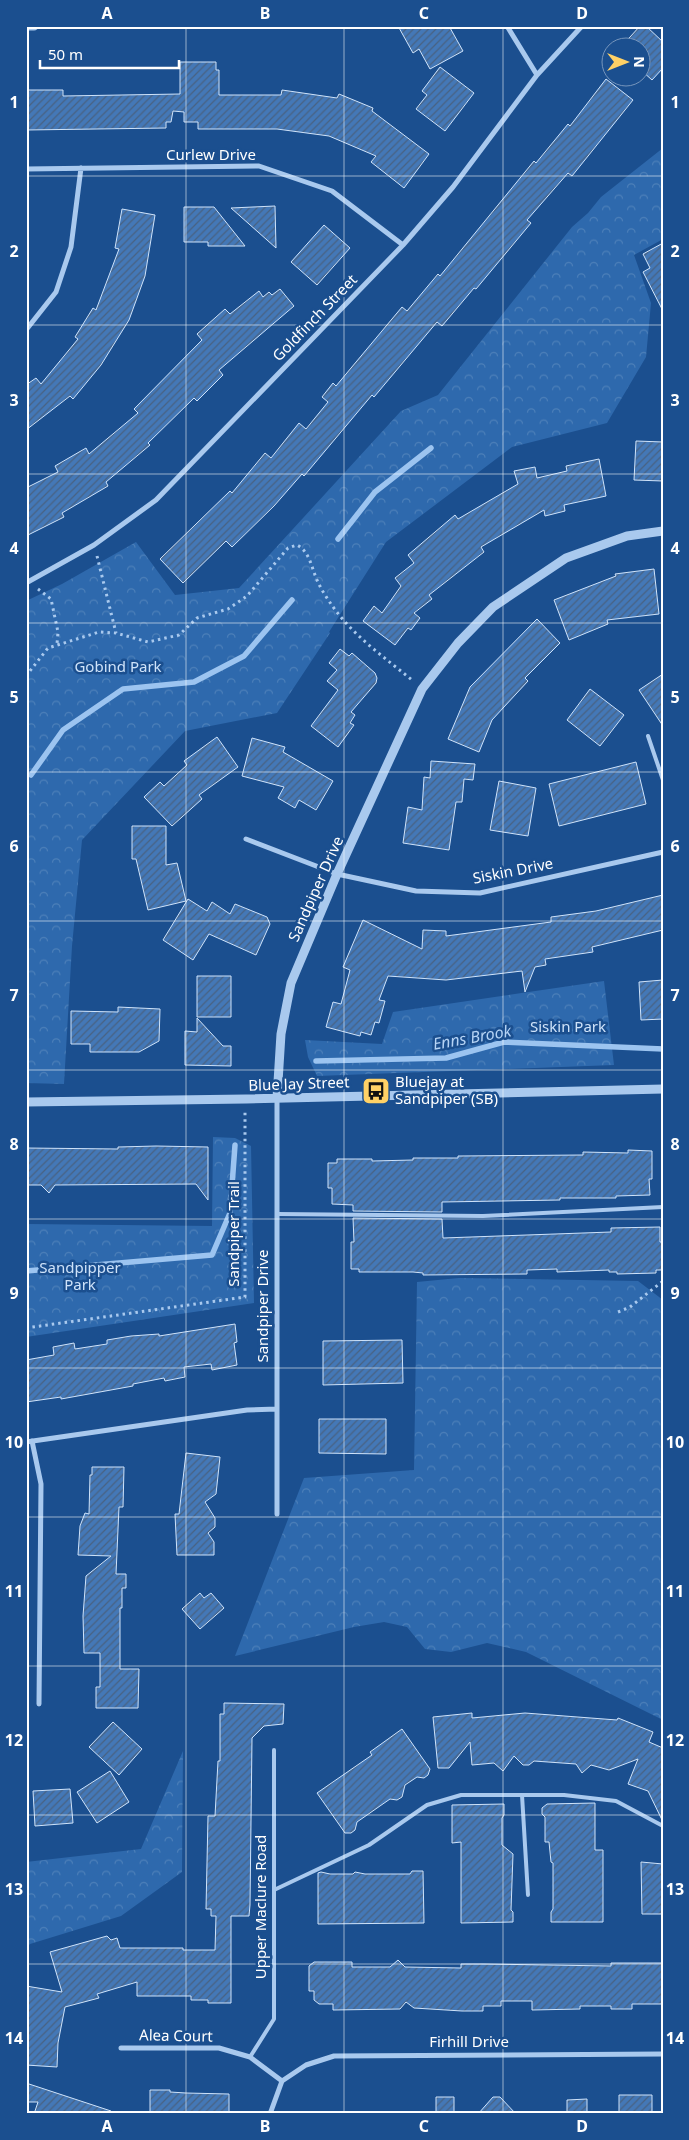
<svg xmlns="http://www.w3.org/2000/svg" width="689" height="2140" font-family="'Noto Sans',sans-serif">
	<style>
		.forest { fill: url(#forest-crowns) }
		.lines { fill: none; stroke-linecap: round; stroke-linejoin: round }
		.stream { stroke: #9cc4f0; stroke-width: 5.5 }
		.building { fill: url(#building-hatch); stroke: #cfe3fa }
		.path { stroke: #a9c9ee; stroke-width: 3; stroke-dasharray: 2.5 4; stroke-linecap: butt }
		.service { stroke: #a9c9ee; stroke-width: 4 }
		.minor { stroke: #a9c9ee; stroke-width: 5 }
		.tertiary { stroke: #a9c9ee; stroke-width: 9 }
		.grid { fill: none; stroke: #fff; stroke-width: 1; stroke-opacity: 0.55 }
		.labels { text-anchor: middle; stroke-width: 5; stroke-linejoin: round; paint-order: stroke }
		.street-label { font-size: 15px; fill: #fff; stroke: #1b4f8f }
		.park-label { font-size: 15px; fill: #cfe3fa; stroke: #1b4f8f }
		.poi-label { font-size: 15px; fill: #fff; stroke: #1b4f8f; text-anchor: start }
		.water-label { font-size: 16px; font-style: italic; fill: #b5d3f5; stroke: #1b4f8f }
		.neatline { fill: none; stroke: #fff; stroke-width: 2 }
		.grid-label { font-size: 16px; text-anchor: middle; font-weight: bold; fill: #fff }
	</style>
	<defs>
		<pattern id="forest-crowns" width="20" height="18" patternUnits="userSpaceOnUse" patternTransform="scale(1.25)"><rect width="20" height="18" fill="#2e69ad"/><path d="M2 6a3 3 0 1 1 6 0M12 15a3 3 0 1 1 6 0" fill="none" stroke="#4d80b9"/></pattern>
		<pattern id="building-hatch" width="6" height="6" patternUnits="userSpaceOnUse" patternTransform="scale(1.25)"><rect width="6" height="6" fill="#4478b7"/><path d="M-1 1l2-2M0 6l6-6M5 7l2-2" fill="none" stroke="#486282"/></pattern>
	</defs>
	<rect width="100%" height="100%" fill="#1b4f8f"/>
	<path class="forest" d="M663 148V239L634 255 651 303 646 357 607 423 512 447 386 542 329 632 330 633 277 713 185 731 82 840 72 946 64 1084 26 1083V601L62 584 136 542 175 595 239 588 401 411 438 395 572 227 588 213 601 197Z
		M604 981 614 1065 317 1076 308 1057 305 1040 382 1044 393 1012Z
		M213 1137 235 1138 251 1146 254 1303 26 1337V1224L212 1226Z
		M459 1278 638 1281 663 1300V1720L526 1652 487 1643 451 1652 425 1649 407 1627 384 1622 354 1627 235 1656 304 1478 414 1470 417 1282Z
		M183 1751 182 1872 121 1916 30 1944 26 1948V1862L141 1849Z"/>
	<g class="lines">
		<path class="stream" d="M338 539 375 492 431 448
			M31 775 63 730 123 689 194 682 244 656 292 600
			M316 1061 446 1058 504 1042 663 1049
			M26 1271 212 1255 230 1213 235 1145"/>
	</g>
	<path class="building" d="M398 26H449L463 51 430 69 419 49 413 53Z
		M640 26H646L663 42V68L652 80 642 71V48H620Z
		M180 62H216V70H219V95H281L282 90 337 98 339 94 373 108 372 111 429 154 404 188 371 162 376 156 329 136 277 129H198V122H184V112L173 111 171 122H166V128L26 130V90H63V96L180 94Z
		M440 67 474 93 445 131 416 109 427 95 422 91Z
		M606 79 633 100 572 176 568 173 527 220 531 223 476 289 474 288 442 326 437 322 374 397 372 395 304 476 302 474 274 506 232 547 226 541 183 583 160 559 230 491 232 493 265 453 271 458 299 423 306 429 328 402 322 397 333 383 336 386 402 307 407 311 438 274 440 276 534 161 536 163 568 124 570 126Z
		M275 206 276 248 231 208Z
		M184 207H214L245 246H208V242H184Z
		M122 209 155 215 145 276 129 320 101 365 73 399 70 396 26 430V385L36 378 41 384 78 339 75 337 93 308 96 310 119 249 115 248Z
		M324 225 350 248 317 285 291 262Z
		M663 243V311L643 272 650 268 643 254Z
		M280 289 294 306 219 370 223 375 197 401 194 398 148 443 150 445 106 482 108 486 62 513 64 517 26 536V488L58 472 55 466 86 448 89 454 138 413 134 409 202 340 197 334 225 309 230 314 259 291 263 297 269 292 272 295Z
		M636 441 663 442V481L634 480Z
		M599 459 606 496 564 505 565 511 545 516 544 510 481 547 484 552 429 595 432 599 414 613 420 618 411 630 408 628 395 645 363 621 374 606 382 613 401 586 395 578 414 563 408 555 455 515 458 519 518 484 514 471 535 467 537 478 567 471 566 466Z
		M654 569 659 614 607 620 608 624 569 640 554 600 616 576 615 574Z
		M537 619 560 643 525 678 528 681 492 720 479 752 448 739 470 687Z
		M340 649 349 656 352 653 375 673 377 678 376 683 351 712 355 715 350 723 354 725 338 747 311 726 338 690 327 681 337 670 329 663Z
		M663 674V726L639 690Z
		M590 689 624 715 600 746 567 720Z
		M217 737 238 767 199 795 202 799 172 826 144 797 160 782 164 786 187 765 184 761Z
		M252 738 285 747 283 752 333 781 316 810 299 800 295 808 278 798 284 787 242 776Z
		M431 761 475 764 473 780 464 779 462 802H456L449 850 403 843 408 807 422 810 424 777 430 778Z
		M636 762 646 804 559 826 549 784Z
		M499 781 536 788 528 836 490 830Z
		M132 826H166V865L177 863 186 901 148 910 136 859H132Z
		M663 895V930L592 947 593 952 545 959 546 965 535 967 525 992 522 971 446 980 388 976 379 1000 385 1001 379 1023 375 1022 371 1035 361 1032 360 1036 326 1027 333 1002 341 1004 350 970 343 967 363 920 422 949 423 930 446 931V936L551 922V917L596 911Z
		M188 899 207 911 212 902 230 914 235 904 267 917 270 924 256 955 209 934 193 960 163 940Z
		M197 976H231V1017H197Z
		M663 980V1019L641 1020 639 982Z
		M118 1007 160 1009 159 1041 139 1052H90V1044H71V1011L118 1012Z
		M197 1018 223 1046H231V1066L185 1065V1031L197 1032Z
		M156 1146 208 1147V1200L196 1184 55 1185 49 1193 41 1185H26V1148L118 1149V1147Z
		M628 1150 652 1151V1179H649L650 1195 616 1196V1198H560V1200L442 1202V1212L353 1211V1205L332 1204V1188H328V1163H337V1159H372V1161L413 1160V1158H458V1156L583 1155V1152L628 1153Z
		M353 1218 442 1219 443 1238 611 1232V1228L660 1227V1242H663V1270H656V1273L617 1274V1272H609V1270L557 1272V1269L527 1270V1274L423 1275V1273L413 1272H359V1269H351V1242H354Z
		M235 1324 237 1342 234 1343 237 1365 212 1370 211 1364 184 1367 185 1377 165 1381 164 1378 133 1384V1386L61 1399V1397L26 1402V1360L54 1355 53 1347 74 1343 75 1349 107 1344V1340L131 1336 159 1334V1336Z
		M402 1340 403 1383 323 1385V1341Z
		M319 1419H386V1454L319 1453Z
		M186 1453 220 1457 216 1494 205 1502 215 1518V1527L208 1533 214 1542V1555H177L175 1514H179Z
		M92 1467H124L123 1507H119L116 1574H126V1588H122V1608H120V1669H139L138 1708H96V1687H100V1653H84L83 1616 86 1576 111 1556 78 1555 80 1526 85 1513 89 1514 90 1475H92Z
		M200 1593 204 1598 211 1593 224 1608 200 1629 182 1609Z
		M224 1703 284 1704 283 1724 264 1726 252 1738 250 1905 249 1916H231V2003H208V2000H191V1996H137V1982L97 1994 99 1998 65 2007 58 2043 57 2067 26 2065V1986L62 1992 50 1952 107 1936 111 1940 117 1938 120 1948H183V1950H215L216 1916H211V1909H206L208 1816H215L218 1761H220V1714H224Z
		M472 1713V1718L525 1713 617 1720 618 1718 653 1732 649 1742 663 1748V1822L648 1791 628 1784 638 1759 609 1770 591 1765 582 1773 576 1764 534 1761 529 1765H523L514 1756 503 1771 494 1763 472 1765 470 1742 449 1768H438L433 1717Z
		M113 1722 142 1749 119 1775 89 1747Z
		M402 1729 430 1769 428 1775 424 1778 417 1777 405 1785 402 1797 397 1800 390 1799 357 1822 355 1830 351 1833H345L317 1793 372 1755 370 1752Z
		M110 1771 129 1802 97 1823 77 1792Z
		M70 1789 73 1823 35 1826 33 1791Z
		M595 1803V1850H603V1922H551V1912L553 1909V1863L551 1862 549 1842H545V1817L542 1814V1808L547 1804Z
		M504 1804V1815L502 1818V1845L513 1854 511 1910 513 1912V1922L461 1923V1842L452 1843V1805Z
		M641 1862 663 1864V1914H642Z
		M412 1871H423L424 1923 318 1924V1873L321 1872 330 1874H353L355 1872 365 1874H410Z
		M398 1960 405 1967 461 1968V1964H484L611 1966V1963H663V2004H632V2009H611V2006H580V2009L532 2010V2001H501V2006H483V2011H462L414 2008 406 2002 400 2009 333 2010V2004H319L314 2000V1991H309V1966L314 1962H352V1967H390Z
		M26 2083 111 2111V2114H34L38 2102H26Z
		M150 2090H170V2092L186 2093 229 2094V2114H150Z
		M619 2095H652V2114H619Z
		M436 2097H454V2114H436Z
		M493 2097H500L516 2114H478Z
		M587 2099V2114H567V2100Z"/>
	<g class="lines">
		<path class="path" d="M97 556 116 633
			M38 589 51 599 58 632 57 644
			M26 676 48 648 99 632 116 633 148 642 179 635 197 618 228 609 247 596 288 548 297 545C311 552 312 572 319 584 322 591 327 598 331 604 352 635 384 657 412 680
			M618 1312 630 1307 663 1281
			M26 1328 245 1297V1111"/>
		<path class="service" d="M648 736 663 780
			M277 1214 483 1216 663 1207
			M522 1795 528 1895
			M274 1890 369 1845 427 1805 461 1795H564L616 1801 663 1826
			M250 2057 274 2019V1750"/>
		<path class="minor" d="M507 26 537 75
			M26 169 259 166 332 191 403 245
			M26 330 56 292 71 247 81 168
			M26 583 94 545 156 500 403 245 453 187 537 75 582 26
			M246 839 337 874 416 891 480 893 663 852
			M32 1441 41 1484 39 1704
			M26 1442 247 1410 277 1409
			M277 1514V1098
			M121 2048H219L250 2057 282 2081
			M282 2081 306 2065 334 2056 663 2054
			M270 2114 282 2081"/>
		<path class="tertiary" d="M26 26H34
			M277 1098 281 1034 291 983 337 874 422 689 458 643 493 607 566 558 627 536 663 531
			M26 1102 246 1099 663 1089"/>
	</g>
	<path class="grid" d="M186 26V2114M344 26V2114M503 26V2114M26 176H663M26 325H663M26 474H663M26 623H663M26 772H663M26 921H663M26 1070H663M26 1219H663M26 1368H663M26 1517H663M26 1666H663M26 1815H663M26 1964H663"/>
	<defs>
		<symbol id="bus-square" viewBox="-11 -11 22 22"><rect x="-9" y="-9" width="18" height="18" rx="4" fill="#ffd166" stroke="#1b4f8f"/><path d="M-5-6H5V4H4V6H2V4H-2V6H-4V4H-5ZM-3.5-4V0h7V-4ZM-3.5 1.2v1.5H-2V1.2ZM2 1.2v1.5H3.5V1.2Z" fill="#111"/></symbol>
	</defs>
	<g fill-rule="evenodd">
		<use href="#bus-square" x="360" y="1075" width="32" height="32"/>
	</g>
	<g class="labels">
		<g class="street-label">
			<text x="211" y="160">Curlew Drive</text>
			<text transform="translate(315 318) rotate(-46)" y="5">Goldfinch Street</text>
			<text transform="translate(513 871) rotate(-11)" y="5">Siskin Drive</text>
			<text transform="translate(316 889) rotate(-66)" y="5">Sandpiper Drive</text>
			<text transform="translate(299 1084) rotate(-2)" y="5">Blue Jay Street</text>
			<text transform="translate(234 1234) rotate(-90)" y="5">Sandpiper Trail</text>
			<text transform="translate(263 1306) rotate(-90)" y="5">Sandpiper Drive</text>
			<text transform="translate(261 1907) rotate(-90)" y="5">Upper Maclure Road</text>
			<text transform="translate(176 2036) rotate(1)" y="5">Alea Court</text>
			<text x="469" y="2047">Firhill Drive</text>
		</g>
		<g class="park-label">
			<text x="118" y="672">Gobind Park</text>
			<text x="568" y="1032">Siskin Park</text>
			<text x="80" y="1273">Sandpipper<tspan x="80" dy="17">Park</tspan></text>
		</g>
		<g class="poi-label">
			<text x="395" y="1087">Bluejay at<tspan x="395" dy="17">Sandpiper (SB)</tspan></text>
		</g>
		<g class="water-label">
			<text transform="translate(472 1037) rotate(-10)" y="6">Enns Brook</text>
		</g>
	</g>
	<rect width="689" height="2140" fill="none" stroke="#1b4f8f" stroke-width="55"/>
	<g transform="translate(626 62) rotate(90)"><circle r="24" fill="#1b4f8f" stroke="#7695bc"/>
	<path d="M0-4L9 19L0 12L-9 19Z" fill="#ffd166"/>
	<text y="-8" font-size="14" font-weight="bold" text-anchor="middle" fill="#ffffff">N</text>
	</g>
	<path d="M40 60v8h139v-8" fill="none" stroke="#ffffff" stroke-width="2.5"/>
	<text x="48" y="60" font-size="15" fill="#ffffff" stroke="#1b4f8f" stroke-width="4" paint-order="stroke">50 m</text>
	<rect x="28" y="28" width="634" height="2084" class="neatline"/>
	<g class="grid-label">
		<text x="107" y="19">A</text>
		<text x="265" y="19">B</text>
		<text x="424" y="19">C</text>
		<text x="582" y="19">D</text>
		<text x="14" y="108">1</text>
		<text x="675" y="108">1</text>
		<text x="14" y="257">2</text>
		<text x="675" y="257">2</text>
		<text x="14" y="406">3</text>
		<text x="675" y="406">3</text>
		<text x="14" y="554">4</text>
		<text x="675" y="554">4</text>
		<text x="14" y="703">5</text>
		<text x="675" y="703">5</text>
		<text x="14" y="852">6</text>
		<text x="675" y="852">6</text>
		<text x="14" y="1001">7</text>
		<text x="675" y="1001">7</text>
		<text x="14" y="1150">8</text>
		<text x="675" y="1150">8</text>
		<text x="14" y="1299">9</text>
		<text x="675" y="1299">9</text>
		<text x="14" y="1448">10</text>
		<text x="675" y="1448">10</text>
		<text x="14" y="1597">11</text>
		<text x="675" y="1597">11</text>
		<text x="14" y="1746">12</text>
		<text x="675" y="1746">12</text>
		<text x="14" y="1895">13</text>
		<text x="675" y="1895">13</text>
		<text x="14" y="2044">14</text>
		<text x="675" y="2044">14</text>
		<text x="107" y="2132">A</text>
		<text x="265" y="2132">B</text>
		<text x="424" y="2132">C</text>
		<text x="582" y="2132">D</text>
	</g>
</svg>
